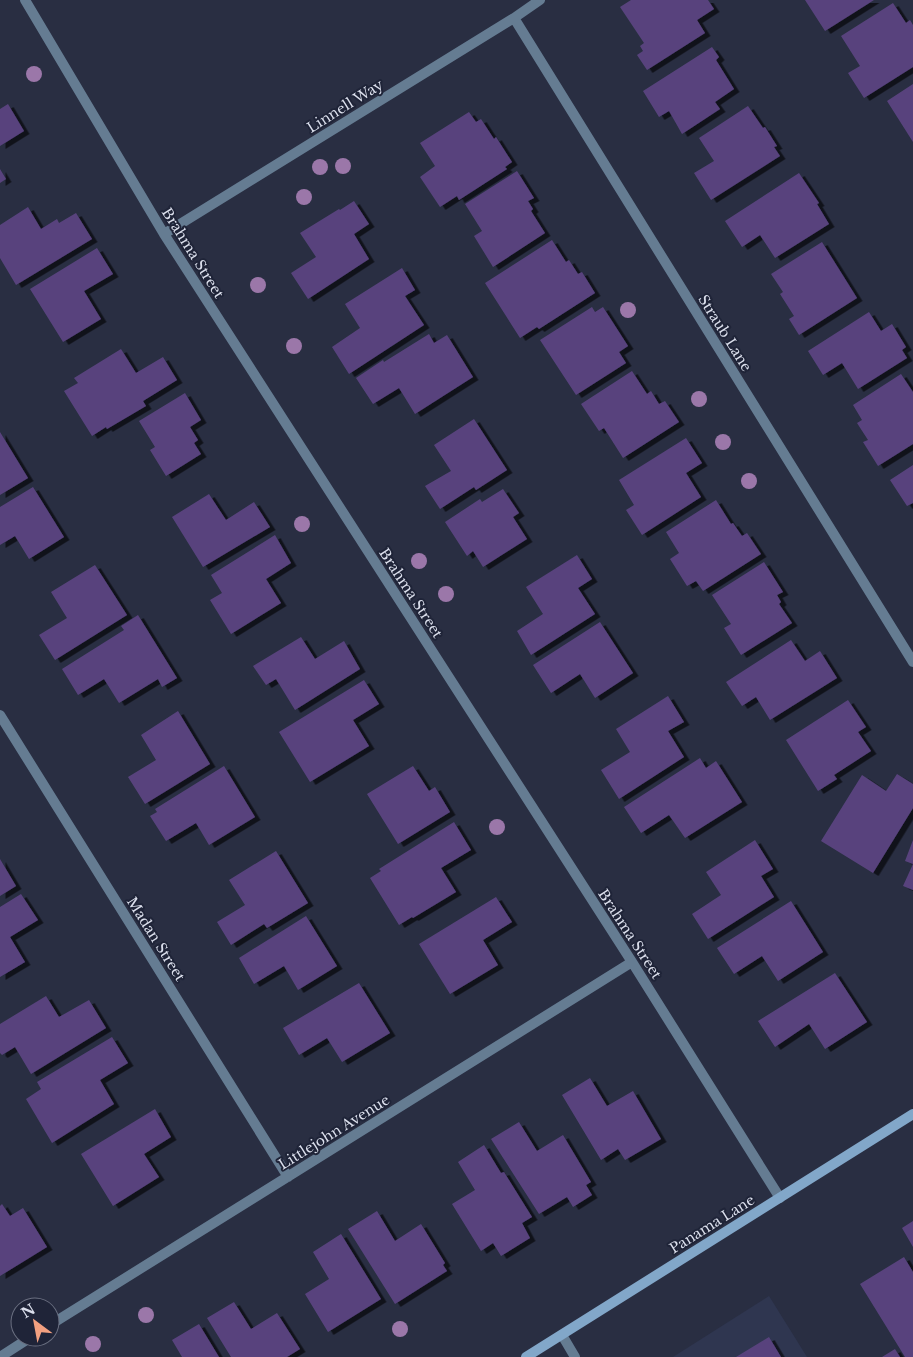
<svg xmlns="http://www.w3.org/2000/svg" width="913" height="1357" font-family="'Libre Baskerville',serif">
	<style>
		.built { fill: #2f3650 }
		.building { fill: #58437d; filter: url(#shadow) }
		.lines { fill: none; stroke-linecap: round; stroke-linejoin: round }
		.street { stroke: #657c92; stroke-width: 10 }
		.secondary { stroke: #82a7c9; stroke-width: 10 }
		.tree { fill: #9b77a9 }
		.labels { text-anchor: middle; stroke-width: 4; stroke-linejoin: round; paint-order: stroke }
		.street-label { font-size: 14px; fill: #dbdfec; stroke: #1f2438 }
	</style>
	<defs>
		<filter id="shadow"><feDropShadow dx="5.5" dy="3" stdDeviation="0" flood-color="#0009"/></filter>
	</defs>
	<rect width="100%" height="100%" fill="#292e42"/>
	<path class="built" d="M769 1296 807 1357H673Z"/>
	<path class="building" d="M631 0H708L714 9 697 20 705 33 647 70 637 55 643 51 640 46 644 43 620 7Z
		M805 0H874L825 31Z
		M893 3 906 23 910 20 913 25V67L864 98 848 73 860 66 841 36Z
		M712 47 719 57 716 60 734 89 715 102 720 109 682 134 669 111 659 117 643 91Z
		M913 84V142L887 101Z
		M8 104 24 131 0 146V109Z
		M748 106 763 128 765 127 777 146 774 147 780 156 711 200 694 173 714 161 699 138Z
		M469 112 476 122 481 119 494 139 496 137 512 162 505 167 507 169 459 200 457 196 440 207 420 177 435 166 420 143Z
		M0 169 6 179 0 183Z
		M517 171 534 198 528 201 533 209 531 211 545 233 493 267 474 236 482 231 465 204Z
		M799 173 819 203 817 204 829 224 775 258 760 235 742 247 725 221Z
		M354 201 369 224 354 234 369 259 308 299 291 273 316 257 300 233 339 209 340 210Z
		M28 207 41 229 57 219 59 223 76 213 92 239 16 285 0 258V225Z
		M552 240 566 262 569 260 578 274 582 272 595 293 539 329 537 327 520 338 485 283Z
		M822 242 857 298 799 335 789 319 794 316 780 294 783 292 771 274Z
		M97 248 113 274 84 291 101 319 63 342 30 289Z
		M402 268 415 290 405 296 424 325 349 374 332 347 360 328 345 304Z
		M592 307 595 312 603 307 628 346 619 352 626 363 576 395 540 340Z
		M869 312 881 331 892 324 906 347 902 350 907 358 858 389 842 363 823 375 808 351Z
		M429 334 434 343 447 335 473 377 415 414 399 388 373 404 356 378 383 360 384 362Z
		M121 349 136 373 163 357 177 380 143 401 146 406 107 429 106 427 92 436 64 391 78 383 74 378Z
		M632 371 647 394 651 391 659 404 665 401 679 422 623 458 604 428 599 431 581 404Z
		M901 374 913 392V444L878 466 863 442 868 440 857 423 862 420 853 405Z
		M185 393 201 420 190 427 198 440 194 443 201 454 166 476 150 450 155 447 139 421Z
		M474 419 507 470 476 490 474 487 440 509 425 486 451 471 434 445Z
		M0 432 28 478 0 495Z
		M686 438 702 463 686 473 701 497 642 535 626 510 634 505 619 480Z
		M913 465V503L907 506 890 480Z
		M33 487 64 537 29 559 15 536 0 545V507Z
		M503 489 519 513 513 517 527 539 483 567 473 551 467 556 445 522 480 499 482 502Z
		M209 494 226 520 254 502 270 527 203 567 172 517Z
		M716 500 731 524 733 523 742 536 747 533 761 554 703 591 696 581 687 586 670 559 679 553 666 532Z
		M275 535 291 563 266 579 281 603 231 634 210 600 222 593 211 575Z
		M577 555 592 579 578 588 595 614 531 655 517 631 543 614 526 587Z
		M764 562 783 592 777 595 781 602 779 604 792 623 741 655 724 628 731 624 712 595Z
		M95 565 127 615 55 660 39 635 67 618 51 592Z
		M138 615 177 678 162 687 158 679 119 703 104 679 78 695 62 669 124 630 121 626Z
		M600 622 633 673 595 698 580 674 551 693 533 665Z
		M301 637 315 659 344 641 360 669 295 710 276 679 266 685 253 666Z
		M791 640 805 661 820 651 837 678 770 720 756 697 742 706 726 682Z
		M364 680 379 704 353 720 369 746 310 782 279 732Z
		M668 696 684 722 668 731 684 757 619 799 601 770 630 752 616 729Z
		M848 700 866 727 858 732 871 751 834 775 837 779 818 791 786 740Z
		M178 711 210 764 145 804 128 777 156 760 141 735Z
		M700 758 706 768 716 761 742 802 685 838 669 815 641 833 624 807Z
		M224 766 255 817 209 845 196 823 166 841 150 816 157 812 155 809Z
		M413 766 429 791 435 787 450 812 398 844 367 794Z
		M897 774 913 784V808L873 873 821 841 862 775 886 791Z
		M454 822 471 850 441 868 456 892 413 918 412 917 399 925 370 878 381 871 379 869Z
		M755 840 773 869 761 876 774 897 708 939 692 914 721 895 706 872Z
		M913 840V890L903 886 913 864 905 861Z
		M276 851 308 903 267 928 264 924 231 945 217 922 245 905 229 880Z
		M0 859 16 886 0 896Z
		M21 894 38 920 10 937 25 962 0 977V907Z
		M496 897 512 922 483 940 498 965 450 994 419 944Z
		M791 901 823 952 778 981 762 956 734 974 717 948Z
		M306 916 337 966 298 990 284 966 254 984 239 958Z
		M835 973 867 1022 825 1049 809 1024 775 1047 758 1021Z
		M359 983 390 1033 342 1062 327 1038 299 1055 283 1028Z
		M46 996 59 1017 89 1000 106 1028 31 1074 15 1047 2 1055 0 1053V1024Z
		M112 1037 128 1063 100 1080 114 1104 52 1143 26 1099 41 1089 37 1082Z
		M590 1078 607 1106 633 1091 661 1139 625 1160 618 1149 601 1160 562 1095Z
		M155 1109 171 1137 144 1154 159 1177 113 1206 81 1154Z
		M519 1122 537 1151 563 1135 591 1182 586 1185 592 1195 573 1207 567 1197 539 1214 491 1139Z
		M484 1145 501 1173 504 1172 532 1217 522 1223 530 1238 501 1256 493 1243 481 1251 452 1204 475 1190 458 1162Z
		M2 1204 10 1216 23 1208 47 1247 0 1276V1206Z
		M377 1211 395 1241 421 1224 445 1263 443 1265 447 1271 395 1304 348 1229Z
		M913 1221V1247L902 1228Z
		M341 1234 381 1299 328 1332 305 1294 329 1279 313 1252Z
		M904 1257 913 1272V1357H905L860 1284Z
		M234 1302 251 1329 277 1313 300 1349 287 1357H231L207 1318Z
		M199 1324 219 1357H182L172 1340Z
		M769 1337 781 1357H736Z
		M895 1349 900 1357H882Z"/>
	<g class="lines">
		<path class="street" d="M25 0 164 234 632 962 780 1198
			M514 18 913 662
			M164 234 514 18 540 0
			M0 715 288 1177
			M50 1325 632 962
			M562 1335 575 1357
			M0 1357 31 1337"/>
		<path class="secondary" d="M526 1357 913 1114"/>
	</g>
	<g class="tree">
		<circle cx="34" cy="74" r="8"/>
		<circle cx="343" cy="166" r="8"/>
		<circle cx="320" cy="167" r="8"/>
		<circle cx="304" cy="197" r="8"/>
		<circle cx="258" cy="285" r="8"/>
		<circle cx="628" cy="310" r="8"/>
		<circle cx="294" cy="346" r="8"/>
		<circle cx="699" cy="399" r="8"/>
		<circle cx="723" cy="442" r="8"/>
		<circle cx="749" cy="481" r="8"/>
		<circle cx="302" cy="524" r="8"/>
		<circle cx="419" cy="561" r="8"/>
		<circle cx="446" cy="594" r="8"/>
		<circle cx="497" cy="827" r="8"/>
		<circle cx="146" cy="1315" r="8"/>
		<circle cx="400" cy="1329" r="8"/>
		<circle cx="93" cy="1344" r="8"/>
	</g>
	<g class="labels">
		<g class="street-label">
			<text transform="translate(345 106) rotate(-32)" y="5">Linnell Way</text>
			<text transform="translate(193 253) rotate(58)" y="5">Brahma Street</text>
			<text transform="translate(725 333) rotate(58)" y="5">Straub Lane</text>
			<text transform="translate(411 593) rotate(57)" y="5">Brahma Street</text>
			<text transform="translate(630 934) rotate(57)" y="5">Brahma Street</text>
			<text transform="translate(156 939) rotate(58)" y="5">Madan Street</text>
			<text transform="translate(334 1132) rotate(-32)" y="5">Littlejohn Avenue</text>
			<text transform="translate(712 1224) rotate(-32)" y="5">Panama Lane</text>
		</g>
	</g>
	<g transform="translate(35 1322) rotate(328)"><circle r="24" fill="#1f2438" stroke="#6a6f80"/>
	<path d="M0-4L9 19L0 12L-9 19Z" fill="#f2a080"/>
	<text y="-8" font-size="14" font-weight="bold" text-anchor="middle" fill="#dbdfec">N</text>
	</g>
</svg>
